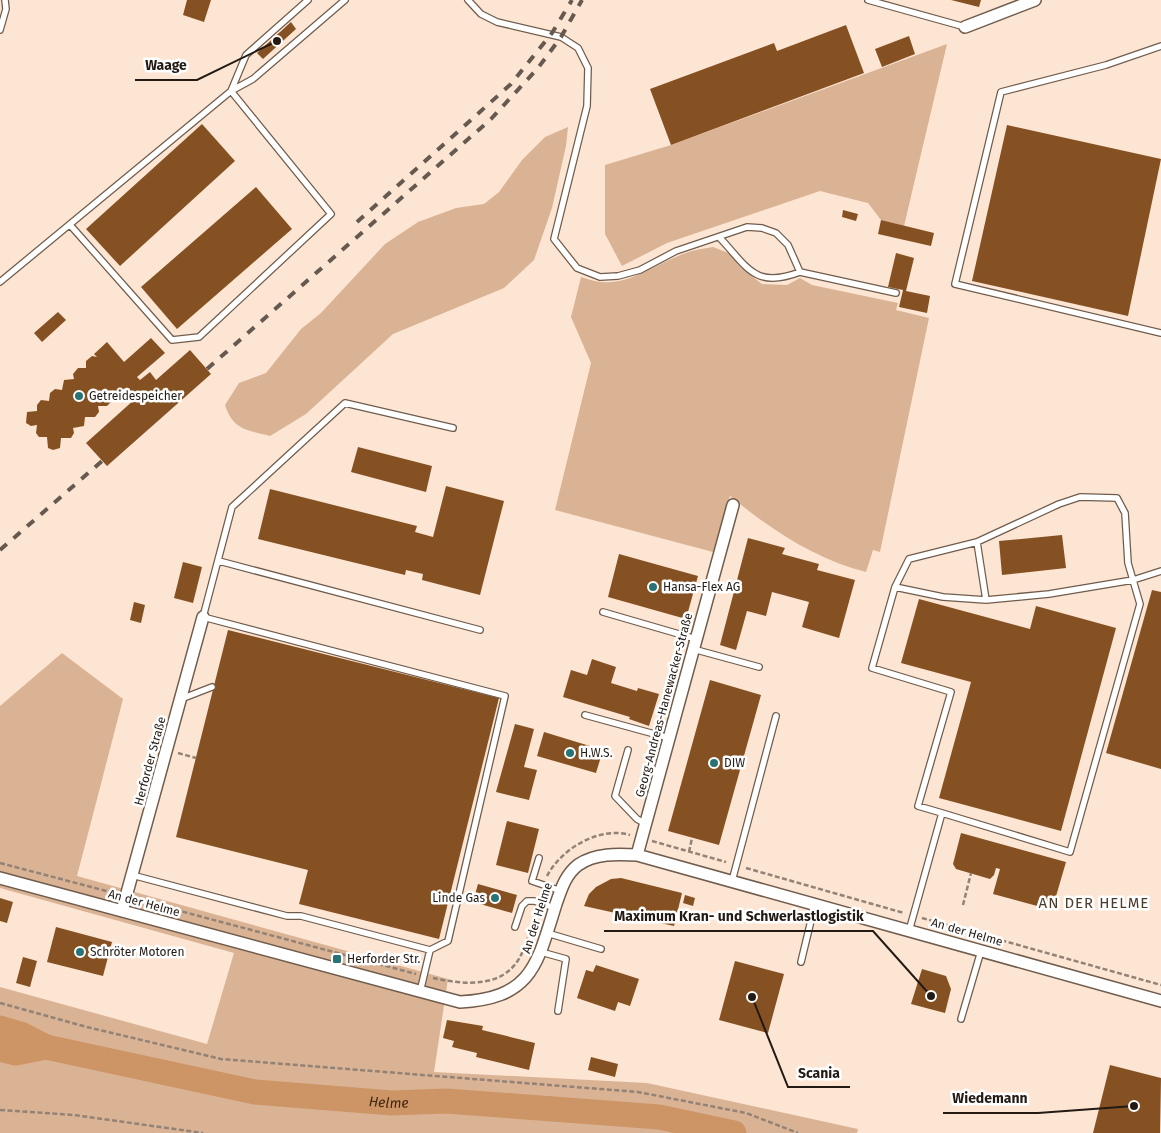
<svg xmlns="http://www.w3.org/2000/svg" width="1161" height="1133" font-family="'Fira Sans',sans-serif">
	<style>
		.green { fill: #dab394 }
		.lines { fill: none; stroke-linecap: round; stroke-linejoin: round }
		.river { stroke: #cd9466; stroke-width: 25 }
		.building { fill: #855122 }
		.lane-casing { stroke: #705c4c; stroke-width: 8 }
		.street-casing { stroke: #705c4c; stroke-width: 14 }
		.path { stroke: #938276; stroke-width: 2.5; stroke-dasharray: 5 2.5; stroke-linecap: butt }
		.lane { stroke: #fff; stroke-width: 5.5 }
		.street { stroke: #fff; stroke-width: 11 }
		.rail { stroke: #66594f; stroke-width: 4; stroke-dasharray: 9 9; stroke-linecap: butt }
		.poi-dot { fill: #297375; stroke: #fff; stroke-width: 2 }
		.labels { text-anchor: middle; stroke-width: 5; stroke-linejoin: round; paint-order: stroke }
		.poi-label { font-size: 12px; fill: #231a14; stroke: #fff; text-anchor: start }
		.street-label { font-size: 12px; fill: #231a14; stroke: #fff }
		.water-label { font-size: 14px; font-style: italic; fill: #3e2611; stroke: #fff }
		.quarter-label { font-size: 15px; letter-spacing: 1px; fill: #4c3a2b; stroke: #fff }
		.leader { fill: none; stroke: #231a14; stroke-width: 2 }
		.callout-dot { fill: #231a14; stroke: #fff; stroke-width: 2 }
		.callout-label { font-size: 14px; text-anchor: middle; font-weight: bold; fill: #231a14; stroke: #fff; stroke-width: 5; stroke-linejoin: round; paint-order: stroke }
	</style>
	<rect width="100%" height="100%" fill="#fde5d3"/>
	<path class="green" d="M947 44 904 226 881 220 868 203 820 191 667 243 622 266 605 234V165L671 145Z
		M568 127 566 146 552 208 534 260 504 288 393 334 306 414 270 436C247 430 233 430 225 405L239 383 266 373 301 329 321 313 385 244 418 222 456 208 484 204 499 192 522 160 545 137Z
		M713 247 731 254 741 268 762 284 787 285 800 278 812 285 898 303 896 310 929 318 880 552 873 550 866 572C815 559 770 529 730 496L713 552 555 510 591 363 571 317 581 277C620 292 642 271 676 257 688 251 700 249 713 247Z
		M62 653 123 699 77 876 448 979 434 1072 647 1083 858 1129 857 1133H0V987L207 1044 234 953 0 888V706Z"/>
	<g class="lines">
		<g class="river">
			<path d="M0 1028 23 1035 46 1047"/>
			<path id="s1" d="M0 1049 16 1053 46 1047 255 1092 392 1103 446 1101 659 1117 734 1133"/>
		</g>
	</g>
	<path class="building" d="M187 0H211L204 22 183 15Z
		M951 0H981L979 7Z
		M291 22 296 29 263 59 257 53Z
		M846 25 864 73 671 145 650 89 774 43 777 51Z
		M909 36 915 54 882 67 875 49Z
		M202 124 235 161 120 266 86 229Z
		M1007 125 1161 159 1128 316 972 281Z
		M256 187 292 229 177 329 141 287Z
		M843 210 858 214 856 221 842 217Z
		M881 220 934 233 931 246 878 234Z
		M896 253 914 258 906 291 930 296 927 313 899 307 903 290 888 287Z
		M58 312 66 320 42 342 34 333Z
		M151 338 165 353 137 377 140 380 150 372 156 380 190 350 211 374 107 466 86 443 135 399 128 388 123 389 117 397 110 396 111 402 107 406H98L99 412 95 417H85L84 426 73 428 74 433 71 438H61L60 448 53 450 48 448 47 437H39L36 433 37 425 31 426 26 423 27 412 37 411V405L41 400 49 401 50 393 55 389 62 390 64 380 74 379 73 374 78 368H86V361L92 356 97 357 94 354 107 342 124 362Z
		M358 447 432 466 426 492 351 472Z
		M446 486 504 501 480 595 422 580 423 574 406 570 405 575 258 539 270 489 417 526 415 532 433 537Z
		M1062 535 1066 568 1002 575 999 541Z
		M748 538 785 548 782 554 819 564 817 570 855 580 839 638 802 627 809 602 772 592 766 616 747 611 736 650 720 645Z
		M619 554 698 576 686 619 608 597Z
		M183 562 202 567 193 603 174 598Z
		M1152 590 1161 592V769L1106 753Z
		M919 599 1030 629 1036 606 1116 628 1061 831 939 798 971 682 901 663Z
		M134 602 145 605 141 623 130 620Z
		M228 630 499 698 439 939 299 904 308 870 176 837Z
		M592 659 616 667 611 683 637 691 638 688 659 694 649 726 629 719 630 717 563 697 571 670 587 675Z
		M710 680 761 695 719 845 668 831Z
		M515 724 534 729 524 767 537 770 529 800 496 792Z
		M544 732 603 750 596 773 537 756Z
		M507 821 539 829 528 873 496 865Z
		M961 833 1066 862 1052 910 993 894 1000 869 996 868 994 875 990 879 956 869 953 864Z
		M621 878 682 893 674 926 584 906 589 894 596 887 611 879Z
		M478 884 517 895 512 913 473 902Z
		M685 895 695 898 693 906 683 903Z
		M0 898 13 902 7 923 0 921Z
		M56 927 112 942 103 976 47 962Z
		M23 957 37 961 30 987 16 983Z
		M735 961 784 974 768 1033 719 1020Z
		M596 965 639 979 630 1006 618 1002 615 1011 577 998 586 970 593 972Z
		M922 969 946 976 951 989 945 1013 911 1004Z
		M447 1020 483 1026 482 1030 535 1043 529 1070 476 1057 477 1053 452 1047 454 1041 443 1038Z
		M591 1057 618 1064 615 1077 588 1070Z
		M1110 1065 1161 1078 1160 1133H1093Z"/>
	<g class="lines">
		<defs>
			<path id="lane" d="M468 0 481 14 497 22 561 37 578 48 588 68 587 106 554 239 577 268 600 277 618 276 640 270 676 251 747 227 762 228 776 233 788 245 800 272C755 289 748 268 720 238
				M868 0 965 27
				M0 30 6 9 5 0
				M1161 46 1106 65 1001 92 955 284 1161 333
				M71 226 172 340 199 337 331 214 231 91 246 55 308 0
				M800 272 896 293
				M0 282 231 91 253 79 345 0
				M977 542 986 600
				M219 561 480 630
				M895 587 909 559 977 542 1059 504 1080 497 1117 498 1125 513 1128 563 1140 604 1070 852 942 813
				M603 612 696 639
				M693 649 759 667
				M181 699 212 687
				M585 715 669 738
				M628 750 615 796 637 819 646 824
				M539 858 532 881 561 891
				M132 875 287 916H301L430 950 448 941 505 696 203 617 232 507 345 403 453 428
				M732 881 776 716
				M515 927 522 906 527 901H534L555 908
				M909 931 942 813 918 806 951 692 872 668 895 587 943 597 986 600 1049 594 1133 580 1161 571
				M547 933 601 949
				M541 952 566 959 558 1011
				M801 962 815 904
				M420 992 430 950
				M961 1019 981 951"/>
			<path id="street" d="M965 27 1035 0
				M637 855 733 505
				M0 878 460 1002C533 998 537 964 556 904 561 890 565 875 578 865 595 853 617 854 637 855L1161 1001
				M122 911 203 617"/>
		</defs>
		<use href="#lane" class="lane-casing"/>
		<use href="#street" class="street-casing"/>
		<path class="path" d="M178 753 196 758
			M652 841 726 862
			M689 852 692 838
			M0 863 114 893
			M746 868 904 913
			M547 876C561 849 599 826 630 835
			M139 900 416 974
			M963 905 971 873
			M922 918 1161 985
			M433 978C465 985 506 989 522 953 528 940 531 926 536 912
			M0 1003 87 1027 221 1059 638 1092 746 1113 798 1133
			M0 1110 74 1115 203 1133"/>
		<use href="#lane" class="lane"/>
		<use href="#street" class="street"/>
		<path class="rail" d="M357 222 511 84 552 33 572 0
			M207 369 491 119 538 68 561 37 582 0
			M0 550 102 461"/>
	</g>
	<g class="poi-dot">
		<circle cx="79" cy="396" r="5"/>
		<circle cx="653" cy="587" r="5"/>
		<circle cx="570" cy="753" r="5"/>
		<circle cx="714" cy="763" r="5"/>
		<circle cx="495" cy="898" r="5"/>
		<circle cx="80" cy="952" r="5"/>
		<rect x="332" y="954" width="10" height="10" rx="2.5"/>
	</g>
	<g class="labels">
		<g class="poi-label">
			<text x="89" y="400">Getreidespeicher</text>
			<text x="663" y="591">Hansa-Flex AG</text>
			<text x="580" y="757">H.W.S.</text>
			<text x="724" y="767">DIW</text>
			<text x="485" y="902" text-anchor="end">Linde Gas</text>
			<text x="90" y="956">Schröter Motoren</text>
			<text x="347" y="963">Herforder Str.</text>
		</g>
		<g class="street-label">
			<text transform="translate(664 705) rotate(-75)" y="4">Georg-Andreas-Hanewacker-Straße</text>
			<text transform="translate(150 761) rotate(-75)" y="4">Herforder Straße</text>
			<text transform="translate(144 903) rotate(15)" y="4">An der Helme</text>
			<text transform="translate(537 918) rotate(-72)" y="4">An der Helme</text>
			<text transform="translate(967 932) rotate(16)" y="4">An der Helme</text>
		</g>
		<g class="water-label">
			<text dy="5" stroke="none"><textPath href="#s1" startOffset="395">Helme</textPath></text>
		</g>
		<g class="quarter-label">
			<text x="1094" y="908">AN DER HELME</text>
		</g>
	</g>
	<path class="leader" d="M277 41L197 80H135M931 996L873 931H604M752 997L788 1087H850M1134 1106L1038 1113H943"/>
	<g class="callout-dot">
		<circle cx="277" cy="41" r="5"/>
		<circle cx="931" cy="996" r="5"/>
		<circle cx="752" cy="997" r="5"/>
		<circle cx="1134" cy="1106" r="5"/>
	</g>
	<g class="callout-label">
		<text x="166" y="70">Waage</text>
		<text x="739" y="921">Maximum Kran- und Schwerlastlogistik</text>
		<text x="819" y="1078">Scania</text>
		<text x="990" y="1103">Wiedemann</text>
	</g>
</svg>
